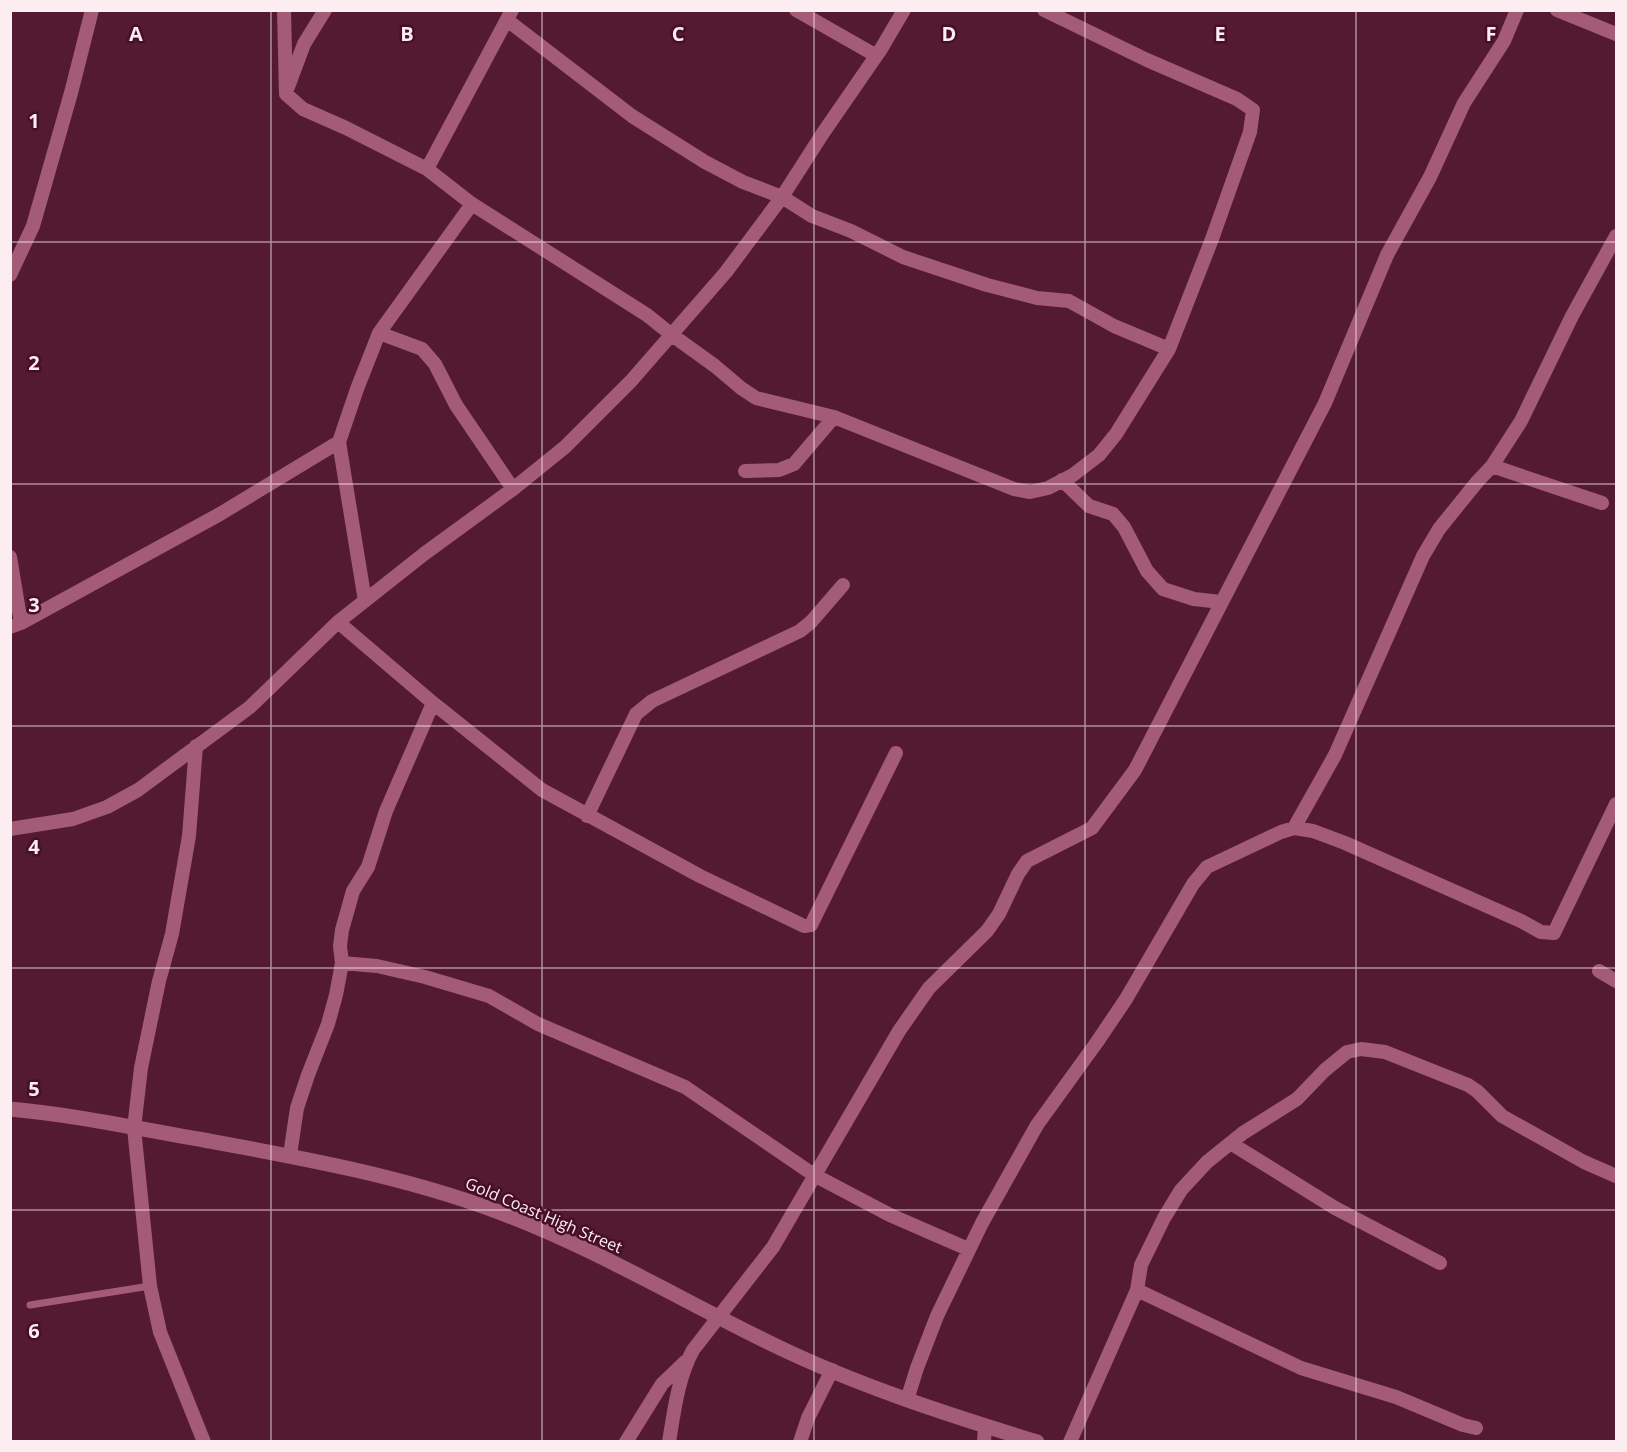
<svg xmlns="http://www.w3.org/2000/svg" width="1627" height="1452" font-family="'Open Sans',sans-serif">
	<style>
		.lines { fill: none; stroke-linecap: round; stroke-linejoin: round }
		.service { stroke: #a45c76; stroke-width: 7 }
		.minor { stroke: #a45c76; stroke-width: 14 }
		.tertiary { stroke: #a45c76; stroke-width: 15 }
		.grid { fill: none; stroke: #fcedf1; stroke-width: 1.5; stroke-opacity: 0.55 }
		.labels { text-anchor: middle; stroke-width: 5; stroke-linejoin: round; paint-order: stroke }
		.street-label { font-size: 16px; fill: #fcedf1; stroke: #480e28 }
		.grid-label { font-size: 20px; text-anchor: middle; font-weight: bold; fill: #fcedf1; stroke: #480e28; stroke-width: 5; stroke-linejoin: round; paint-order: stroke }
	</style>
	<rect width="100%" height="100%" fill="#541a32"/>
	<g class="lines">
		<path class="service" d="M30 1305 150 1286"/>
		<path class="minor" d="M284 10 286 94 303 109 346 128 427 169 472 204 647 315 672 335 715 366 741 388 756 398 834 417 1014 489 1030 492 1048 488 1073 475 1099 455 1116 434 1169 349 1212 239 1250 132 1253 110 1237 99 1147 60 1044 10
			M796 10 875 55
			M1557 10 1616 34
			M507 20 632 116 705 162 743 182 782 197 812 216 851 231 903 257 987 285 1037 298 1069 301 1114 326 1169 349
			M288 87 304 44 325 10
			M427 169 512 10
			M10 275 33 226 71 93 92 10
			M379 333 422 349 435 364 456 405 513 489
			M1492 466 1602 503
			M745 471 779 470 794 464 834 417
			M1062 480 1089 506 1113 514 1124 527 1147 571 1163 589 1194 599 1221 602
			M10 557 21 623
			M365 601 339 442 357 389 379 333 472 204
			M338 622 433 703 542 790 700 876 804 926 811 925 896 753
			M10 627 21 623 220 514 339 442
			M196 746 189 836 172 934 159 981 141 1068 134 1128 150 1286 160 1332 204 1442
			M587 816 636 714 652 701 800 631 811 622 843 585
			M1294 828 1335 755 1423 556 1439 529 1477 482 1492 466 1521 421 1572 316 1616 236
			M10 829 73 819 107 807 138 790 250 707 338 622 424 554 513 489 565 447 631 381 726 272 782 197 823 133 881 49 904 10
			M342 963 377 966 425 977 489 996 538 1024 685 1087 814 1175 890 1215 968 1249
			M1599 971 1616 981
			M1232 1144 1335 1208 1440 1263
			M290 1155 297 1108 308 1075 328 1024 336 995 342 963 340 946 342 930 353 891 368 867 386 811 433 703
			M1137 1290 1301 1368 1396 1397 1463 1425 1476 1428
			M907 1400 917 1368 937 1316 982 1223 1037 1125 1097 1042 1126 999 1193 884 1207 867 1281 832 1294 828 1313 831 1345 843 1521 921 1541 932 1554 933 1616 804
			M626 1442 662 1384 686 1361
			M669 1442C674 1412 678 1377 693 1350L773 1247 899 1031 929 988 987 931 999 914 1018 874 1027 861 1092 828 1135 770 1325 403 1387 255 1430 177 1464 103 1504 41 1517 10
			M800 1442 808 1418 832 1370
			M984 1442 985 1426
			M1070 1442 1137 1290 1141 1265 1164 1218 1181 1190 1207 1162 1243 1133 1297 1099 1325 1070 1347 1052 1361 1049 1385 1052 1468 1085 1477 1091 1502 1116 1584 1162 1616 1176"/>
		<path class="tertiary" d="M10 1109C76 1115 140 1129 204 1140 302 1158 402 1176 496 1211 593 1247 683 1301 776 1346 859 1386 949 1415 1037 1442"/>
	</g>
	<path class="grid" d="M271 10V1442M542 10V1442M814 10V1442M1085 10V1442M1356 10V1442M10 242H1616M10 484H1616M10 726H1616M10 968H1616M10 1210H1616"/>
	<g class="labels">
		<g class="street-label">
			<text transform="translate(544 1215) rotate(23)" y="6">Gold Coast High Street</text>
		</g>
	</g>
	<g class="grid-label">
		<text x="136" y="41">A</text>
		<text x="407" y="41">B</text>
		<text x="678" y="41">C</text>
		<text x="949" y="41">D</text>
		<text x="1220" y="41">E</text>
		<text x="1491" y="41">F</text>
		<text x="34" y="128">1</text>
		<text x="34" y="370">2</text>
		<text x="34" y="612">3</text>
		<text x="34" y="854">4</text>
		<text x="34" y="1096">5</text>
		<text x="34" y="1338">6</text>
	</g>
	<rect width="1627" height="1452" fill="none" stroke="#fcedf1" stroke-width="24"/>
</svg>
